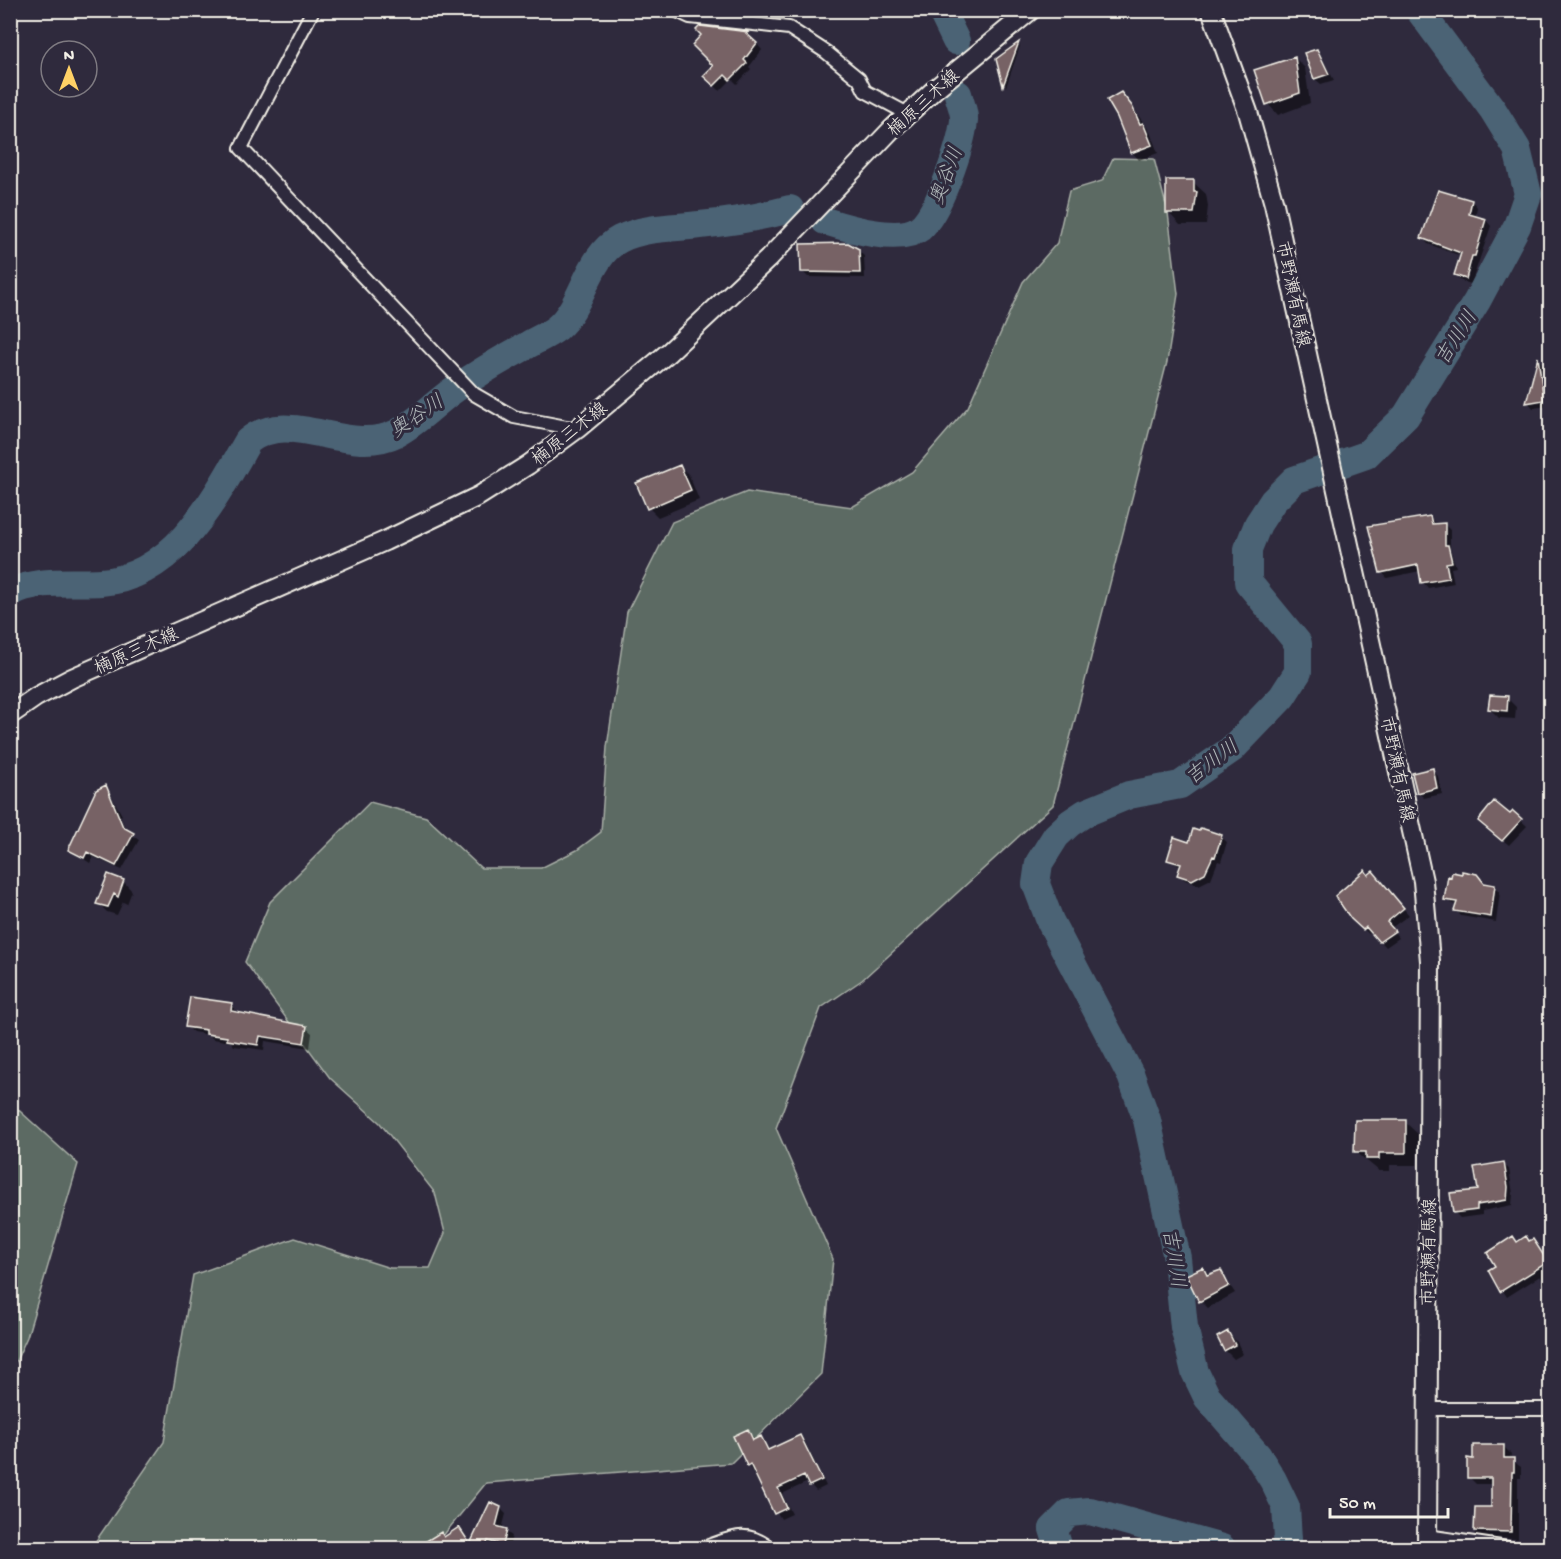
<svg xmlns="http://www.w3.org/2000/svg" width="1561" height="1559" font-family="'Gochi Hand','Klee One',sans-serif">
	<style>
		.green { fill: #5b6b63; stroke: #a8aea6; stroke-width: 1.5 }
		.shadow { fill: #0007 }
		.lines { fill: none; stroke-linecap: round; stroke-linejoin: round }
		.river { stroke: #4c6475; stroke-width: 28 }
		.building { fill: #776265; stroke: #f4f1e8; stroke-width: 1.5 }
		.street-casing { stroke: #f4f1e8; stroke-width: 16 }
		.secondary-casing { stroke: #f4f1e8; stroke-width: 22 }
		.street { stroke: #2f2a3d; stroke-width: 12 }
		.secondary { stroke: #2f2a3d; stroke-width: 18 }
		.labels { text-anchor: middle; stroke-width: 6; stroke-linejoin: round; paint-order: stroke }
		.street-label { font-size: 18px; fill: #f4f1e8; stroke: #2f2a3d }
		.water-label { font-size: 20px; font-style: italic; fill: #b1b9ba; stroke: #2f2a3d }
	</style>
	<rect width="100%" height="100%" fill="#2f2a3d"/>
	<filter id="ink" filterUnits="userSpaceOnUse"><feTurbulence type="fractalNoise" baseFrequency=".0167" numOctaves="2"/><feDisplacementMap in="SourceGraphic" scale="12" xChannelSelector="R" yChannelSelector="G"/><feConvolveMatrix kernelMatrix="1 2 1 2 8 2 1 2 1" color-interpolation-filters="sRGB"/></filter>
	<g filter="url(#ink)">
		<path class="green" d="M1113 158 1154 159 1168 213 1178 294 1167 362 1053 805 862 980 821 1008 776 1128 833 1259 821 1374 731 1463 486 1483 433 1548H91L164 1442 193 1275 295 1238 390 1268H430L445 1233 435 1193 380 1123 330 1078 245 962 270 902 370 802 426 817 481 868H541L577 850 601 832 607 747 627 612 672 522 747 492 852 507 912 472 968 407 1023 282 1057 243 1069 191 1102 181Z
			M11 1103 78 1164 27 1337 11 1372Z"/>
		<path class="shadow" d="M988 10H1008L1003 19Z
			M1498 10H1515V18H1503Z
			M700 28 748 33 762 50 749 67 751 69 737 84 732 79 720 91 705 76 715 66Z
			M1019 44 1020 46 1006 87 998 60Z
			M1317 50 1334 80 1321 84 1315 79Z
			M1295 58 1305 68 1310 103 1278 115 1268 104 1256 71Z
			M1128 101 1150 132 1158 153 1139 160 1132 152Z
			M1193 182 1206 194 1208 206 1206 225H1180L1168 212Z
			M1472 201 1477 207 1475 217 1486 220 1491 226 1471 284 1461 281 1456 275 1461 256 1428 244 1423 238Z
			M858 250 864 256 865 278 808 277 803 272Z
			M1539 360 1543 364 1549 406 1533 408 1528 402Z
			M680 466 689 475 699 500 658 517 649 508Z
			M1430 517 1436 525H1445L1450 530V549L1456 567 1451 568 1454 583 1428 588 1423 582 1420 571 1387 578 1382 572Z
			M1507 698 1516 707 1515 719 1499 718 1490 709Z
			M1432 770 1438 776 1442 794 1424 798 1418 792Z
			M106 787 122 815 120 816 126 831 139 840 122 870 93 857 90 863 70 850Z
			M1513 813 1527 826 1509 845 1485 826Z
			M1221 837 1227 842 1221 862 1218 861 1211 879 1199 885 1185 880 1179 875 1181 867 1169 860Z
			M1369 876 1378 878 1409 915 1391 928 1399 938 1386 947 1372 932 1369 934 1352 918Z
			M123 881 132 891 127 904 123 902 117 915 107 912 98 903Z
			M1484 884 1494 886 1500 892 1496 922 1461 916 1456 910 1457 906 1445 899Z
			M232 1005 237 1014 306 1028 312 1033 310 1048 265 1041 264 1050 234 1046 231 1042 213 1039 209 1035 193 1032 187 1027Z
			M1405 1122 1418 1134 1417 1165H1390V1171H1379L1356 1152Z
			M1503 1164 1509 1169 1513 1194 1512 1205 1482 1211V1215L1460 1218 1454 1212 1480 1191Z
			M1533 1241 1550 1265V1291L1540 1276 1507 1297 1490 1271 1497 1267 1518 1243Z
			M1203 1268 1210 1275 1221 1272 1235 1293 1208 1308 1201 1301Z
			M1228 1333 1237 1342 1243 1354 1234 1359 1225 1350Z
			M748 1431 756 1440 761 1438 770 1450 800 1436 805 1442 826 1486 816 1491 808 1482 782 1494 792 1514 781 1519 748 1465Z
			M1503 1446 1511 1454 1510 1459 1521 1467V1478H1518V1539L1494 1538V1543L1482 1541 1475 1534 1476 1508 1493 1509 1492 1484H1476L1469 1477 1475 1460Z
			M500 1508 506 1514 502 1529 512 1536 509 1548 494 1546 493 1548H418L441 1534 445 1538 459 1529 472 1545Z"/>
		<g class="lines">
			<path class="river" d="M941 10 956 41
				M825 221C847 228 900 244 920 228 939 212 961 146 964 121 965 113 960 102 958 94
				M10 593C36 578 73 584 101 582 175 577 215 498 248 441 291 406 347 458 397 433 418 422 436 402 455 389 478 373 502 359 526 346 536 340 548 335 557 328 584 305 587 256 620 239 644 227 673 228 700 225 730 222 761 217 790 209
				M1059 1548 1053 1529 1069 1513 1090 1511 1222 1548
				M1284 1548 1288 1539 1286 1507 1273 1480 1258 1456 1207 1397 1195 1372 1184 1327 1177 1258 1147 1120 1131 1076 1050 921 1036 884 1039 863 1056 836 1070 823 1085 813 1129 795 1180 785 1232 749 1282 697 1298 672V643L1248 582V549L1258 524 1273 501 1294 480 1366 455 1406 416 1477 301 1517 226 1528 194 1517 149 1493 110 1419 10"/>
		</g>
		<path class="building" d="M700 26 749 32 746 33 757 43 744 60 747 63 730 80 725 75 714 86 703 76 713 66 692 45 701 35 696 30Z
			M1019 42 1003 86 996 59Z
			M1317 49 1329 74 1314 79 1304 53Z
			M1295 57 1300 93 1266 105 1254 70Z
			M1121 92 1132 106 1140 124 1143 123 1152 145 1131 153 1117 117 1107 100Z
			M1166 180H1194V192H1197L1194 213H1166Z
			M1438 190 1472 200 1469 214 1486 219 1475 256H1472L1466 279 1454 275 1461 253 1421 238Z
			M848 243 859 249 860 273 801 272 800 244Z
			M1538 357 1544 400 1526 403Z
			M680 465 691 490 647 509 636 483Z
			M1430 516 1432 524 1445 523V545H1448L1452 562 1446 563 1449 578 1421 583 1418 565 1380 573 1368 526Z
			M1490 695 1508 696 1507 711 1488 709Z
			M1433 768 1437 788 1417 793 1412 773Z
			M106 785 123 827 134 833 116 866 87 852 84 858 68 850 96 790Z
			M1494 801 1510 814 1513 811 1522 819 1502 841 1478 821Z
			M1201 828 1222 835 1215 857 1213 856 1205 873 1192 880 1177 875 1181 864 1167 860 1174 837 1189 842 1193 829 1199 831Z
			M1365 870 1368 875 1373 871 1404 908 1387 922 1395 931 1379 942 1366 927 1363 930 1351 919 1335 896Z
			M1462 871 1477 874 1484 883 1495 885 1491 917 1454 911 1457 902 1444 900 1448 876 1451 877 1452 872 1462 874Z
			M108 874 124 880 118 897 114 894 108 907 96 904Z
			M190 997 232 1003 231 1011 307 1026 304 1043 260 1036 258 1045 227 1040V1037L206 1034V1030L185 1027Z
			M1355 1120H1406V1153H1379V1159H1366V1152H1354Z
			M1504 1162 1508 1187 1507 1200 1477 1205V1210L1453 1213 1450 1193 1478 1190 1474 1167Z
			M1513 1236 1517 1242 1526 1236 1529 1241 1533 1239 1548 1262 1500 1292 1488 1270 1495 1266 1487 1253Z
			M1203 1267 1207 1275 1221 1270 1229 1286 1199 1302 1186 1275Z
			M1228 1331 1235 1345 1224 1351 1217 1337Z
			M748 1429 753 1440 761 1436 768 1450 800 1435 822 1480 809 1486 804 1476 778 1488 787 1508 774 1514 750 1464 747 1466 733 1436Z
			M1473 1445H1504V1458H1514V1472H1512L1511 1532 1474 1531 1475 1507H1491V1478H1467V1458L1473 1459Z
			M490 1502 501 1507 496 1526 507 1529 503 1545 488 1541 485 1548H415L441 1532 444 1537 459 1527 470 1544Z"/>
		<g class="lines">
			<defs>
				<path id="street" d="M313 10 241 148 474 394 514 417 577 429
					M675 10 690 17 789 28 826 52 859 79 865 91 908 114
					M1426 1409H1550
					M1427 1536 1508 1548
					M703 1548C730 1539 745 1528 770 1548"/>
				<path id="secondary" d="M1211 10 1248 112 1274 204 1423 881 1430 961 1427 1548
					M10 715 36 697 72 678 385 541 479 496 528 465 577 429 669 352 768 259 892 129 935 89 1031 10"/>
			</defs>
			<use href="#street" class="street-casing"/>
			<use href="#secondary" class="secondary-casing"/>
			<use href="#street" class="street"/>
			<use href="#secondary" class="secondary"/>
		</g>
	</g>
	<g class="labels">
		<g class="street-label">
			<text transform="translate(923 102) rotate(-42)" y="6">楠原三木線</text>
			<text transform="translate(1294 294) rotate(78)" y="6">市野瀬有馬線</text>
			<text transform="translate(569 433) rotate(-38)" y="6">楠原三木線</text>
			<text transform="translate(136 650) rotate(-24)" y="6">楠原三木線</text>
			<text transform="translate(1398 769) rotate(78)" y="6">市野瀬有馬線</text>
			<text transform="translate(1428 1252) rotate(-89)" y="6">市野瀬有馬線</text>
		</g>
		<g class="water-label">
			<text transform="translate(945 175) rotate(-69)" y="7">奥谷川</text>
			<text transform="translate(1455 337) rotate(-58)" y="7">吉川川</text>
			<text transform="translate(416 415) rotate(-34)" y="7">奥谷川</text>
			<text transform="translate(1211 761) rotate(-37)" y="7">吉川川</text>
			<text transform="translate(1175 1258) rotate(81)" y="7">吉川川</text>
		</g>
	</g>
	<rect width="1561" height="1559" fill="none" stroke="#2f2a3d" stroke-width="36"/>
	<rect x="18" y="18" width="1525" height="1523" fill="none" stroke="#f4f1e8" stroke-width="2" filter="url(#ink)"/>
	<g transform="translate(69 69)"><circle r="28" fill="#2f2a3d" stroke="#7e7a81" stroke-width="1.5"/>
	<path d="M0-4.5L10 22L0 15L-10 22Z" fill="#ffd166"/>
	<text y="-9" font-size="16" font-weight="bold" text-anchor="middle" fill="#f4f1e8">N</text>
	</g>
	<path d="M1330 1508v9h118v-9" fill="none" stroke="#f4f1e8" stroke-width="3"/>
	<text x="1339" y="1508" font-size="18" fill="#f4f1e8" stroke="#2f2a3d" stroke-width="4.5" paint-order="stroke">50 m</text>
</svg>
